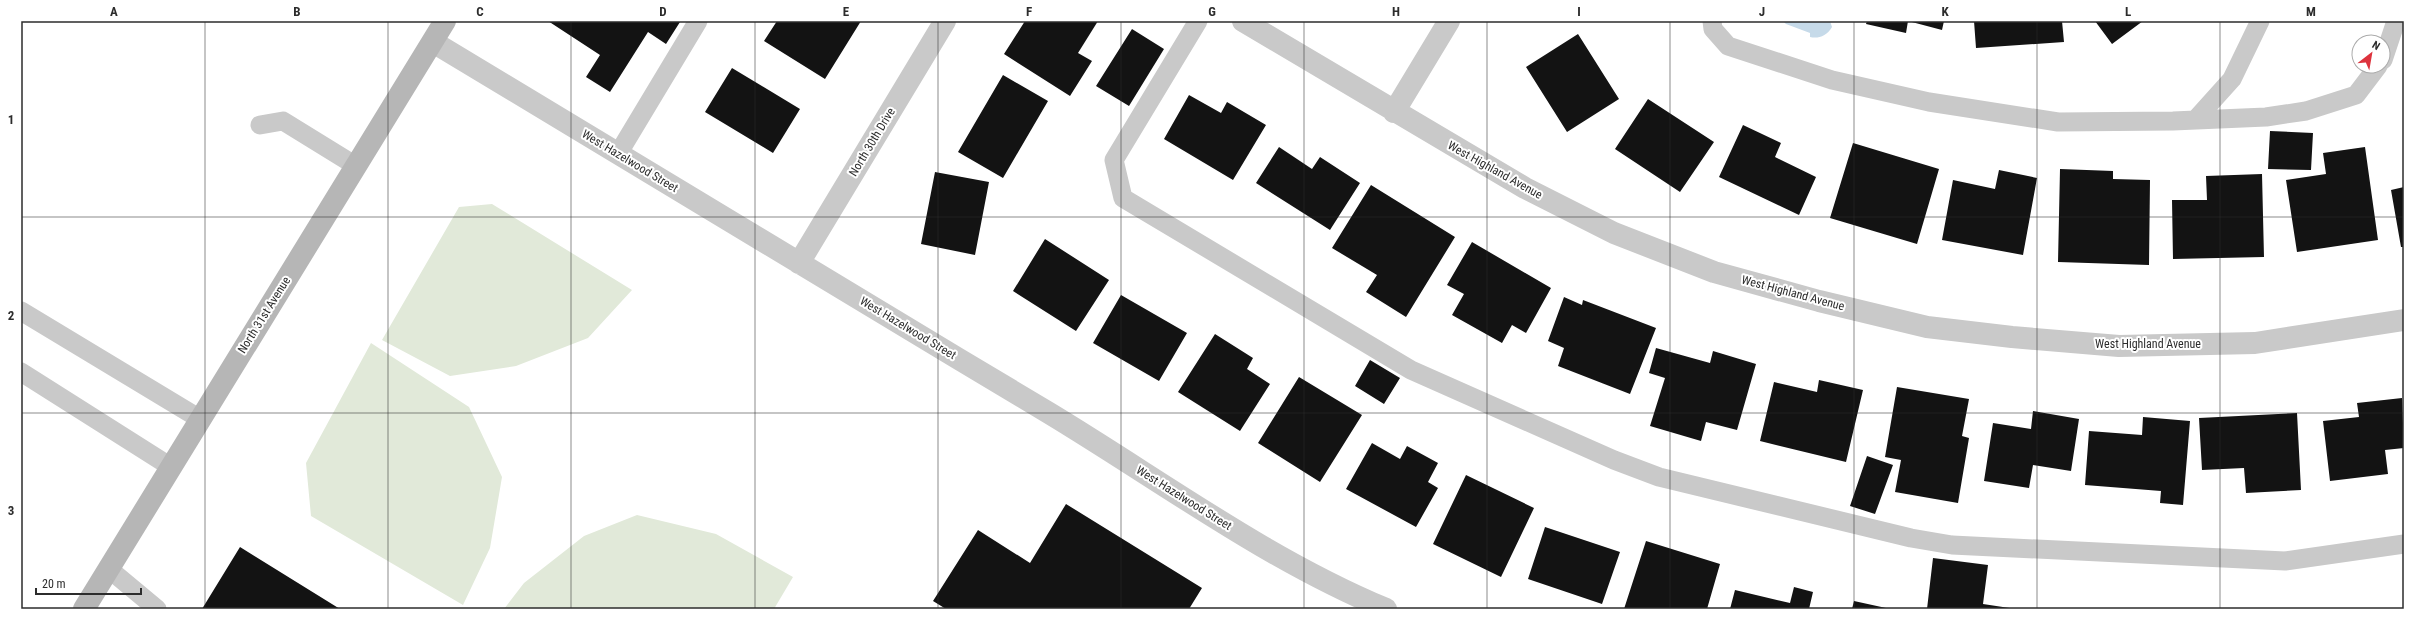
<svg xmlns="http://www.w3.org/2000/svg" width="2425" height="630" font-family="'Roboto Condensed',sans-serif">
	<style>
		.green { fill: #e1e9d9 }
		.water { fill: #c6dae9 }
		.building { fill: #131313 }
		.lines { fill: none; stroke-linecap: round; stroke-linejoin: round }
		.lane { stroke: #c9c9c9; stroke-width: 19 }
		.street { stroke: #c9c9c9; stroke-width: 22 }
		.secondary { stroke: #b6b6b6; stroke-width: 22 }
		.grid { fill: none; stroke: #2c2c2c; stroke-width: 1; stroke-opacity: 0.55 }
		.labels { text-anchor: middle; stroke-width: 4; stroke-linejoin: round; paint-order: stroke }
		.street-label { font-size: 12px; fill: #2c2c2c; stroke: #fff }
		.neatline { fill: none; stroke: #2c2c2c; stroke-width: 1.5 }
		.grid-label { font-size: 13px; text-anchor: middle; font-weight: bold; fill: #2c2c2c }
	</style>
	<rect width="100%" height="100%" fill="#fff"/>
	<path class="green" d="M492 204 632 290 588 338 516 366 450 376 382 340 459 207Z
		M371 343 469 407 502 477 490 548 463 605 311 516 306 463Z
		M637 515 716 534 793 577 774 609H504L524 583 584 536Z"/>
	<path class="water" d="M1783 21H1830L1832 27C1827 36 1818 39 1810 37V33L1786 24Z"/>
	<path class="building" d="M548 21H678L680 22 666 44 648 32 610 92 586 77 600 55Z
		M777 21H861L825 79 764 41Z
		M1025 21H1098L1078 53 1092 61 1070 96 1004 54Z
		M1867 21H1908L1906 33 1866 24Z
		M1908 21H1944L1942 30Z
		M1974 21H2062L2064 42 1976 48Z
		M2095 21H2143L2112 44Z
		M1132 29 1164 49 1129 106 1096 86Z
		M1578 34 1619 99 1567 132 1526 67Z
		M732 68 800 109 773 153 705 112Z
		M1003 75 1048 101 1003 178 958 152Z
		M1189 95 1221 113 1227 102 1266 125 1233 180 1164 139Z
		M1648 99 1714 142 1680 192 1615 149Z
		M1743 125 1781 143 1775 157 1816 177 1799 215 1719 177Z
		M2270 131 2313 133 2311 170 2268 169Z
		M1853 143 1939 169 1917 244 1830 218Z
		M1279 147 1312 169 1320 157 1360 183 1330 230 1256 183Z
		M2365 147 2378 240 2297 252 2286 180 2326 174 2323 153Z
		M2060 169 2113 171V179L2150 180 2149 265 2058 262Z
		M1999 170 2037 178 2023 255 1942 240 1953 180 1995 189Z
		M935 172 989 182 975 255 921 244Z
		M2262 174 2264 257 2173 259 2172 200H2207L2206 176Z
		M1371 185 1455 237 1406 317 1366 292 1377 275 1332 248Z
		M2404 187V247H2401L2391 190Z
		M1045 239 1109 280 1076 331 1013 291Z
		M1472 242 1551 288 1526 333 1512 325 1502 343 1452 315 1464 294 1447 285Z
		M1121 295 1187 333 1159 381 1093 343Z
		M1564 297 1582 305 1583 300 1656 328 1630 394 1558 366 1564 348 1548 341Z
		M1215 334 1253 358 1247 369 1270 384 1240 431 1178 392Z
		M1656 348 1710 363 1713 351 1756 364 1737 430 1706 422 1701 441 1650 426 1665 378 1649 373Z
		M1370 360 1400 378 1384 404 1355 386Z
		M1299 377 1362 415 1320 482 1258 443Z
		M1819 380 1863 390 1846 462 1760 441 1774 382 1817 392Z
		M1897 387 1969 399 1962 436 1969 438 1958 503 1895 492 1901 460 1885 457Z
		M2402 398 2404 448 2385 450 2388 474 2330 481 2323 421 2359 417 2357 403Z
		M2033 411 2079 419 2071 471 2033 465 2029 488 1984 481 1993 423 2031 429Z
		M2297 413 2301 490 2246 493 2244 468 2202 470 2199 418Z
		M2143 417 2190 421 2183 505 2160 503 2161 491 2085 485 2089 431 2142 435Z
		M1372 443 1400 459 1407 446 1438 463 1428 482 1438 488 1416 527 1346 489Z
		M1867 456 1893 465 1875 514 1850 506Z
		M1466 475 1534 508 1501 577 1433 544Z
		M1066 504 1202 588 1189 609H946L933 601 978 530 1030 563Z
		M1545 527 1620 552 1602 604 1528 579Z
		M1646 541 1720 564 1707 609H1624Z
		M240 547 340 609H202Z
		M1933 558 1988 565 1983 604 2016 609H1927Z
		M1794 587 1813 592 1809 609H1730L1735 590 1790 603Z
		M1854 601 1886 608V609H1852Z"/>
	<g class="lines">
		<path class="lane" d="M1198 21 1114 160 1123 198 1411 370 1614 460 1659 477 1911 538 1952 545 2285 561 2404 544
			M1712 21 1713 29 1728 46 1832 80 1929 102 2058 122 2173 121 2266 117 2306 111 2356 95 2378 66
			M2383 60 2396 21
			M2196 119 2232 79 2260 21
			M260 125 283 121 356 166
			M618 154 698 21
			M21 311 200 419
			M21 372 171 467
			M109 569 157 609"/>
		<path class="street" d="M1243 21 1525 188 1614 233 1714 272 1819 301 1927 327 2012 337 2119 346 2255 343 2404 320
			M433 42C638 165 843 290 1049 413 1160 480 1266 559 1386 609
			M1394 112 1449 21
			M799 263 945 21"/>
		<path class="secondary" d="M84 609 445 21"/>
	</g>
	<path class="grid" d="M205 21V609M388 21V609M571 21V609M755 21V609M938 21V609M1121 21V609M1304 21V609M1487 21V609M1670 21V609M1854 21V609M2037 21V609M2220 21V609M21 217H2404M21 413H2404"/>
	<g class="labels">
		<g class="street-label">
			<text transform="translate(872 142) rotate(-59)" y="4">North 30th Drive</text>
			<text transform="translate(630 161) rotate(31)" y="4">West Hazelwood Street</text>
			<text transform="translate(1495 170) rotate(29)" y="4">West Highland Avenue</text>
			<text transform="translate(1793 293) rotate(15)" y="4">West Highland Avenue</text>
			<text transform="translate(264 315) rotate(-58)" y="4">North 31st Avenue</text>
			<text transform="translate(908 328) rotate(31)" y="4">West Hazelwood Street</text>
			<text x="2148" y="348">West Highland Avenue</text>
			<text transform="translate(1184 498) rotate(32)" y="4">West Hazelwood Street</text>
		</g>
	</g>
	<rect width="2425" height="630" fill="none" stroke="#ffffff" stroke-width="44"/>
	<g transform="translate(2371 54) rotate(31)"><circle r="19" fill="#ffffff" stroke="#ababab"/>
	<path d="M0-3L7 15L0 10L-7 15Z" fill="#dd333d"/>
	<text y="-6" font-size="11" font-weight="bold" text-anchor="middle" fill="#2c2c2c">N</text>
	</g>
	<path d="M36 588v6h105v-6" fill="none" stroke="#2c2c2c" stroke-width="2"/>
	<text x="42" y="588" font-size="12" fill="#2c2c2c" stroke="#ffffff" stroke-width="3" paint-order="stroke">20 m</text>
	<rect x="22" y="22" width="2381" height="586" class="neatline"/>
	<g class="grid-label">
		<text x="114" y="16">A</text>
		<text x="297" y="16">B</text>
		<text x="480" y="16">C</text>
		<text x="663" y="16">D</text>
		<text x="846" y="16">E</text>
		<text x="1029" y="16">F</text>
		<text x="1212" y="16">G</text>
		<text x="1396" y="16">H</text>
		<text x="1579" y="16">I</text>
		<text x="1762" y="16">J</text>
		<text x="1945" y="16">K</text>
		<text x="2128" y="16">L</text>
		<text x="2311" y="16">M</text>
		<text x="11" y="124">1</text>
		<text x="11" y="320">2</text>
		<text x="11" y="515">3</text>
	</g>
</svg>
